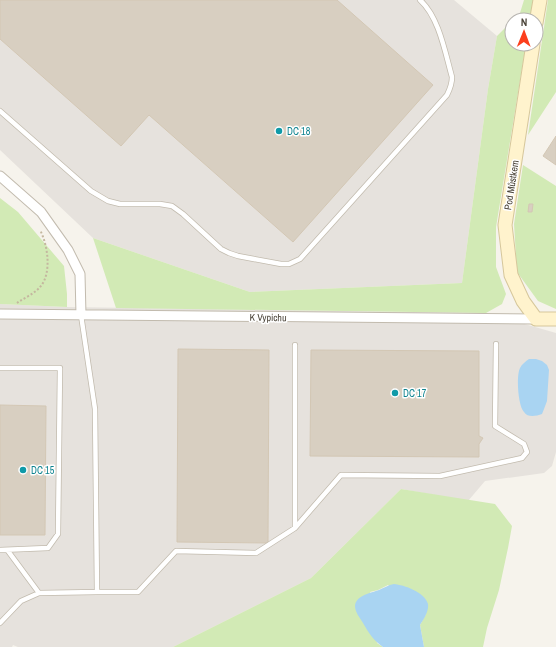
<svg xmlns="http://www.w3.org/2000/svg" width="556" height="647" font-family="'Archivo Narrow',sans-serif">
	<style>
		.industrial { fill: #e6e2dd }
		.green { fill: #d2eab5 }
		.water { fill: #a9d4f2 }
		.building { fill: #d8cfc1; stroke: #d3c7b4 }
		.lines { fill: none; stroke-linecap: round; stroke-linejoin: round }
		.lane-casing { stroke: #c2bbae; stroke-width: 6 }
		.street-casing { stroke: #c2bbae; stroke-width: 11 }
		.secondary-casing { stroke: #d6c79b; stroke-width: 15 }
		.path { stroke: #c4b79f; stroke-width: 2; stroke-dasharray: 2 2; stroke-linecap: butt }
		.lane { stroke: #fff; stroke-width: 4.5 }
		.street { stroke: #fff; stroke-width: 9 }
		.secondary { stroke: #fff3cd; stroke-width: 13 }
		.culture-dot { fill: #0f9aa8; stroke: #fff; stroke-width: 1.5 }
		.labels { text-anchor: middle; stroke-width: 3; stroke-linejoin: round; paint-order: stroke }
		.culture-label { font-size: 10px; fill: #0d838f; stroke: #fff; text-anchor: start }
		.street-label { font-size: 10px; fill: #4b4439; stroke: #fff }
	</style>
	<rect width="100%" height="100%" fill="#f6f3ec"/>
	<path class="industrial" d="M0 0H454L497 36 488 89 462 283 250 292 93 238 0 150Z
		M0 304 67 307 486 313 556 333V452L552 466 544 473 485 481 468 501 401 489 311 578 173 647H18L13 645 12 647H0Z"/>
	<path class="green" d="M524 0H534L530 20H513L520 13Z
		M548 0H556V92L528 135Z
		M512 21V44H526L496 227V267L506 294 502 304 486 313 116 308 93 238 250 292 462 283 488 89 497 36Z
		M523 165 556 186V309L538 301 517 272 514 224Z
		M0 198 18 212 64 266 67 294V307L0 304Z
		M401 489 495 504 512 526 508 548 499 590 487 628 483 647H424L420 625 426 614 388 585 378 590 370 592 377 643 383 647H173L311 578Z"/>
	<path class="water" d="M529 359H536L542 361 547 365 549 370 547 401 544 409 542 414C536 416 528 418 524 412 518 406 516 376 520 368 522 364 525 362 529 359Z
		M394 584C404 585 425 592 428 604 429 611 424 619 420 625L424 647H383C374 641 368 632 363 623 360 618 355 612 355 606 356 595 371 593 379 590 384 588 388 585 394 584Z"/>
	<path class="building" d="M0 0H337L433 85 293 242 149 115 121 146 0 39Z
		M556 136V165L543 156Z
		M529 204H533L532 212H528Z
		M178 349 269 350 268 543 177 542Z
		M311 350 479 351V436L483 438 479 444V457L310 456Z
		M0 405 46 406 45 535H0Z"/>
	<g class="lines">
		<defs>
			<path id="lane" d="M0 111 91 191 108 201 120 204H160L172 206 183 214 221 249 229 253 238 256 281 264H289L300 259 447 95C450 89 452 84 452 77 445 52 439 17 420 0
				M0 368H60L58 534 48 548 0 550
				M295 528 341 475 440 476 522 458 527 452 524 444 495 426 496 344
				M8 551 39 593
				M97 592H138L176 551 256 553 295 528V345
				M0 623 21 601 39 593 97 592 95 409 81 315"/>
			<path id="street" d="M0 176 41 212 68 250 80 274 81 315
				M0 314 536 319"/>
			<path id="secondary" d="M536 23 540 0
				M533 44 505 225 511 275 523 301 536 319H556"/>
		</defs>
		<use href="#lane" class="lane-casing"/>
		<use href="#street" class="street-casing"/>
		<use href="#secondary" class="secondary-casing"/>
		<path class="path" d="M17 303C24 298 34 294 40 287 52 274 48 245 40 230"/>
		<use href="#lane" class="lane"/>
		<use href="#street" class="street"/>
		<use href="#secondary" class="secondary"/>
	</g>
	<g class="culture-dot">
		<circle cx="279" cy="131" r="4"/>
		<circle cx="395" cy="393" r="4"/>
		<circle cx="23" cy="470" r="4"/>
	</g>
	<g class="labels">
		<g class="culture-label">
			<text x="287" y="135">DC 18</text>
			<text x="403" y="397">DC 17</text>
			<text x="31" y="474">DC 15</text>
		</g>
		<g class="street-label">
			<text transform="translate(511 185) rotate(-81)" y="4">Pod Můstkem</text>
			<text transform="translate(268 317) rotate(1)" y="4">K Vypichu</text>
		</g>
	</g>
	<g transform="translate(524 32) rotate(1)"><circle r="19" fill="#ffffff" stroke="#b7b4b0"/>
	<path d="M0-3L7 15L0 10L-7 15Z" fill="#fc3f1d"/>
	<text y="-6" font-size="11" font-weight="bold" text-anchor="middle" fill="#4b4439">N</text>
	</g>
</svg>
